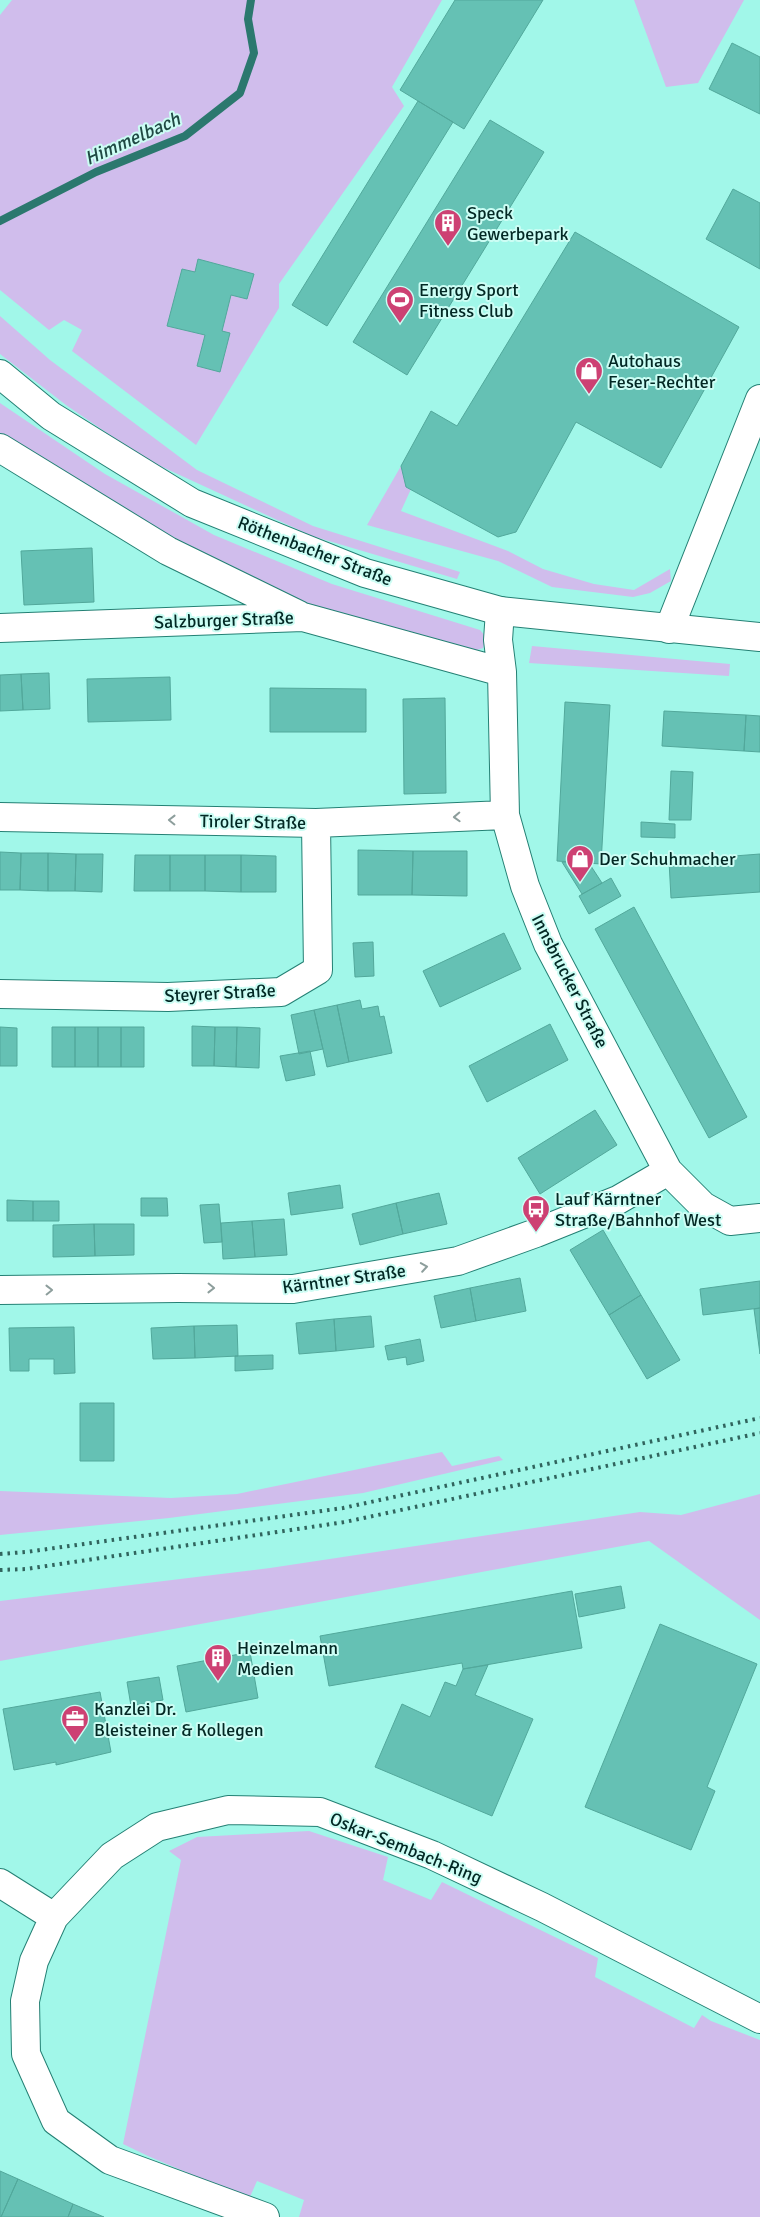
<svg xmlns="http://www.w3.org/2000/svg" width="760" height="2217" font-family="Signika,sans-serif">
	<style>
		.green { fill: #d0bdec }
		.lines { fill: none; stroke-linecap: round; stroke-linejoin: round }
		.stream { stroke: #2b786e; stroke-width: 8 }
		.building { fill: #65c1b4; stroke: #52a89b }
		.minor-casing { stroke: #248074; stroke-width: 30 }
		.secondary-casing { stroke: #248074; stroke-width: 30 }
		.minor { stroke: #fff; stroke-width: 28 }
		.secondary { stroke: #fff; stroke-width: 28 }
		.rail { stroke: #30645d; stroke-width: 4; stroke-dasharray: 2.5 5; stroke-linecap: butt }
		.oneway { stroke: #8d9e9c }
		.labels { text-anchor: middle; stroke-width: 4; stroke-linejoin: round; paint-order: stroke }
		.poi-label { font-size: 18px; fill: #022824; stroke: #ccfdf4; text-anchor: start }
		.street-label { font-size: 18px; fill: #022824; stroke: #ccfdf4 }
		.water-label { font-size: 19px; font-style: italic; fill: #204a44; stroke: #ccfdf4 }
	</style>
	<rect width="100%" height="100%" fill="#a1f7e9"/>
	<path class="green" d="M12 0H442L392 87 404 106 279 284V308L196 445 72 351 82 330 64 320 49 330 0 290V15Z
		M634 0H744L698 83 666 87Z
		M0 316 50 360 197 470 313 526 460 572 457 579 312 536 145 459 66 405 0 354Z
		M0 403 105 474 214 535 332 584 480 630 486 637 483 648 474 651 315 608 225 566 93 497 0 436Z
		M401 466 406 486 411 489 401 511 508 551 543 569 594 584 634 590 670 569 671 581 650 593 633 597 552 587 498 561 367 525Z
		M532 646 730 664 729 676 529 663Z
		M442 1452 452 1466 499 1456 503 1460 363 1493 169 1518 0 1535V1491L171 1498 237 1494Z
		M760 1494V1620L649 1541 0 1661V1601L270 1568 640 1512 681 1515Z
		M309 1831 388 1857 383 1880 431 1900 442 1882 598 1958 595 1977 694 2028 702 2015 711 2021 760 2040V2217H299L304 2200 257 2181 249 2199 148 2156 123 2144 181 1860 169 1851 197 1837Z"/>
	<g class="lines">
		<path class="stream" d="M0 221 96 172 185 136 240 93 254 53 248 19 251 0"/>
	</g>
	<path class="building" d="M455 0H543L464 129 400 90Z
		M732 43 760 57V114L709 89Z
		M418 101 453 122 327 326 292 305Z
		M490 120 544 152 407 375 353 342Z
		M733 189 760 203V269L706 239Z
		M575 232 739 327 661 468 576 422 516 532 498 537 406 487 401 466 431 411 457 426Z
		M198 259 254 274 247 299 231 295 222 331 230 333 220 372 197 366 205 335 167 326 182 269 195 272Z
		M92 548 94 602 24 605 21 551Z
		M49 673 50 709 23 710 21 674Z
		M21 674 23 710 0 711V675Z
		M170 677 171 720 88 722 87 679Z
		M270 688 366 689V732H270Z
		M445 698 446 793 404 794 403 699Z
		M565 702 610 705 601 864 557 861Z
		M664 711 746 715 744 751 662 746Z
		M746 715 760 716V752L744 751Z
		M671 771 693 772 691 820H669Z
		M641 822 675 824V838L641 837Z
		M358 850 413 851 412 895H358Z
		M413 851H467V896L412 895Z
		M0 852 21 853 20 890H0Z
		M21 853H48V891L20 890Z
		M48 853 76 854 75 891H48Z
		M76 854H103L102 892 75 891Z
		M760 854V892L671 898 669 861Z
		M135 855H170V891H134Z
		M170 855H205V891H170Z
		M205 855H241V892L205 891Z
		M241 855 276 856V892H241Z
		M562 862 589 863 602 883 582 894Z
		M611 878 621 896 589 914 579 896Z
		M634 907 747 1117 709 1138 595 929Z
		M504 933 521 969 440 1007 423 971Z
		M373 942 374 976 355 977 353 943Z
		M360 1000 362 1009 378 1006 380 1017 384 1016 392 1053 349 1062 337 1005Z
		M337 1005 349 1062 327 1067 314 1010Z
		M314 1010 323 1049 299 1054 291 1015Z
		M550 1024 568 1060 487 1102 469 1066Z
		M192 1026 215 1027 214 1066H192Z
		M0 1027 17 1028V1066H0Z
		M52 1027H75V1067H52Z
		M75 1027H98V1067H75Z
		M98 1027H121V1067H98Z
		M121 1027H144V1067H121Z
		M215 1027H237L236 1067 214 1066Z
		M237 1027 260 1028 259 1068 236 1067Z
		M310 1051 315 1075 286 1081 280 1056Z
		M595 1110 617 1145 540 1194 518 1158Z
		M340 1185 343 1208 291 1215 288 1193Z
		M439 1193 447 1224 403 1234 396 1203Z
		M141 1198H167L168 1216H141Z
		M7 1200 33 1201V1221H7Z
		M33 1201H59V1221H33Z
		M396 1203 403 1234 360 1245 352 1214Z
		M219 1204 222 1242 204 1243 200 1205Z
		M284 1219 287 1255 255 1257 252 1221Z
		M252 1221 255 1257 223 1259 221 1223Z
		M94 1224H134V1255L95 1256Z
		M94 1224 95 1256 53 1257V1225Z
		M603 1230 641 1295 609 1315 570 1250Z
		M520 1278 526 1311 476 1321 470 1288Z
		M760 1281V1308L703 1315 700 1289Z
		M470 1288 476 1321 441 1328 434 1296Z
		M641 1295 680 1360 647 1379 609 1315Z
		M760 1308V1354L754 1309Z
		M371 1316 374 1347 336 1351 334 1319Z
		M334 1319 336 1351 299 1354 296 1323Z
		M237 1325 238 1356 195 1358 194 1326Z
		M194 1326 195 1358 153 1359 151 1328Z
		M74 1327 75 1373 54 1374V1359H29V1371H10L9 1328Z
		M420 1339 424 1361 407 1365 406 1357 388 1360 385 1346Z
		M273 1355V1369L235 1371V1356Z
		M80 1403H114V1461H80Z
		M621 1586 625 1608 579 1617 575 1594Z
		M572 1591 582 1648 463 1669 462 1663 329 1686 320 1636Z
		M660 1624 757 1664 707 1787 715 1791 691 1850 585 1807Z
		M250 1652 258 1698 186 1712 177 1666Z
		M488 1665 475 1695 533 1719 492 1816 375 1767 402 1704 430 1717 445 1682 456 1686 463 1669Z
		M159 1677 163 1700 131 1706 127 1682Z
		M100 1692 111 1752 56 1765V1762L14 1770 3 1709Z
		M0 2171 18 2179 1 2217H0Z
		M18 2179 73 2204 68 2217H1Z
		M73 2204 104 2217H68Z"/>
	<g class="lines">
		<defs>
			<path id="minor" d="M0 448 168 551 299 615
				M500 611 498 640 502 672 505 815 525 886 548 944 668 1171 703 1206 730 1221 760 1218
				M0 628 303 617 502 672
				M669 629 760 399
				M0 817 316 823 505 815
				M0 994 168 997 281 992 318 970 316 823
				M0 1290 178 1288 293 1289 458 1261 536 1233 618 1200 668 1171
				M0 1883 54 1917
				M265 2217 110 2160 56 2121 26 2054 25 2001 34 1961 54 1917 112 1856 157 1827 228 1810 320 1812 432 1855 542 1907 760 2019"/>
			<path id="secondary" d="M0 374 51 416 192 503 365 573 500 611 760 637"/>
		</defs>
		<use href="#minor" class="minor-casing"/>
		<use href="#secondary" class="secondary-casing"/>
		<use href="#minor" class="minor"/>
		<use href="#secondary" class="secondary"/>
		<path class="rail" d="M0 1554 26 1552 343 1508 760 1418
			M0 1570 26 1569 345 1522 760 1433"/>
	</g>
	<defs><path id="oneway-chevron" d="M-2-3.5L2.5 0L-2 3.5" fill="none" stroke-width="1.6" stroke-linecap="round" stroke-linejoin="round" transform="scale(1.25)"/></defs>
	<g class="oneway">
		<use href="#oneway-chevron" transform="translate(457 817) rotate(178)"/>
		<use href="#oneway-chevron" transform="translate(172 820) rotate(-179)"/>
		<use href="#oneway-chevron" transform="translate(424 1267) rotate(-9)"/>
		<use href="#oneway-chevron" transform="translate(211 1288) rotate(1)"/>
		<use href="#oneway-chevron" transform="translate(49 1290) rotate(-1)"/>
	</g>
	<defs>
		<symbol id="building-pin" viewBox="-11 -11 22 30"><path d="M0 17L-7.5 6A9.5 9.5 0 1 1 7.5 6Z" fill="#cd4173" stroke="#ccfdf4"/><path d="M-4-6H4V6H1V3H-1V6H-4ZM-2.5-4.3h1.7v1.8h-1.7ZM.8-4.3h1.7v1.8H.8ZM-2.5-1h1.7V.8h-1.7ZM.8-1h1.7V.8H.8Z" fill="#fff"/></symbol>
		<symbol id="stadium-pin" viewBox="-11 -11 22 30"><path d="M0 17L-7.5 6A9.5 9.5 0 1 1 7.5 6Z" fill="#cd4173" stroke="#ccfdf4"/><path d="M0-5a6.5 5 0 1 0 0 10a6.5 5 0 1 0 0-10ZM-3.5-1.8h7v3.6h-7Z" fill="#fff"/></symbol>
		<symbol id="shop-pin" viewBox="-11 -11 22 30"><path d="M0 17L-7.5 6A9.5 9.5 0 1 1 7.5 6Z" fill="#cd4173" stroke="#ccfdf4"/><path d="M-5-2.5h2.3a2.7 3.5 0 0 1 5.4 0H5L5.5 6h-11ZM-1.5-2.5h3a1.5 2.3 0 0 0-3 0Z" fill="#fff"/></symbol>
		<symbol id="bus-pin" viewBox="-11 -11 22 30"><path d="M0 17L-7.5 6A9.5 9.5 0 1 1 7.5 6Z" fill="#cd4173" stroke="#ccfdf4"/><path d="M-5-6H5V4H4V6H2V4H-2V6H-4V4H-5ZM-3.5-4V0h7V-4ZM-3.5 1.2v1.5H-2V1.2ZM2 1.2v1.5H3.5V1.2Z" fill="#fff"/></symbol>
		<symbol id="office-pin" viewBox="-11 -11 22 30"><path d="M0 17L-7.5 6A9.5 9.5 0 1 1 7.5 6Z" fill="#cd4173" stroke="#ccfdf4"/><path d="M-6-3h4V-5.5h4V-3h4V5H-6ZM-1-4.5V-3h2v-1.5ZM-6 0V1H6V0Z" fill="#fff"/></symbol>
	</defs>
	<g fill-rule="evenodd">
		<use href="#building-pin" x="432" y="207" width="32" height="43"/>
		<use href="#stadium-pin" x="384" y="284" width="32" height="43"/>
		<use href="#shop-pin" x="573" y="355" width="32" height="43"/>
		<use href="#shop-pin" x="564" y="843" width="32" height="43"/>
		<use href="#bus-pin" x="520" y="1193" width="32" height="43"/>
		<use href="#building-pin" x="202" y="1642" width="32" height="43"/>
		<use href="#office-pin" x="59" y="1703" width="32" height="43"/>
	</g>
	<g class="labels">
		<g class="poi-label">
			<text x="467" y="219">Speck<tspan x="467" dy="21">Gewerbepark</tspan></text>
			<text x="419" y="296">Energy Sport<tspan x="419" dy="21">Fitness Club</tspan></text>
			<text x="608" y="367">Autohaus<tspan x="608" dy="21">Feser-Rechter</tspan></text>
			<text x="599" y="865">Der Schuhmacher</text>
			<text x="555" y="1205">Lauf Kärntner<tspan x="555" dy="21">Straße/Bahnhof West</tspan></text>
			<text x="237" y="1654">Heinzelmann<tspan x="237" dy="21">Medien</tspan></text>
			<text x="94" y="1715">Kanzlei Dr.<tspan x="94" dy="21">Bleisteiner &amp; Kollegen</tspan></text>
		</g>
		<g class="street-label">
			<text transform="translate(315 551) rotate(21)" y="6">Röthenbacher Straße</text>
			<text transform="translate(224 620) rotate(-2)" y="6">Salzburger Straße</text>
			<text transform="translate(253 822) rotate(1)" y="6">Tiroler Straße</text>
			<text transform="translate(570 981) rotate(63)" y="6">Innsbrucker Straße</text>
			<text transform="translate(220 993) rotate(-3)" y="6">Steyrer Straße</text>
			<text transform="translate(344 1279) rotate(-8)" y="6">Kärntner Straße</text>
			<text transform="translate(406 1848) rotate(22)" y="6">Oskar-Sembach-Ring</text>
		</g>
		<g class="water-label">
			<text transform="translate(132 138) rotate(-24)" y="7">Himmelbach</text>
		</g>
	</g>
</svg>
